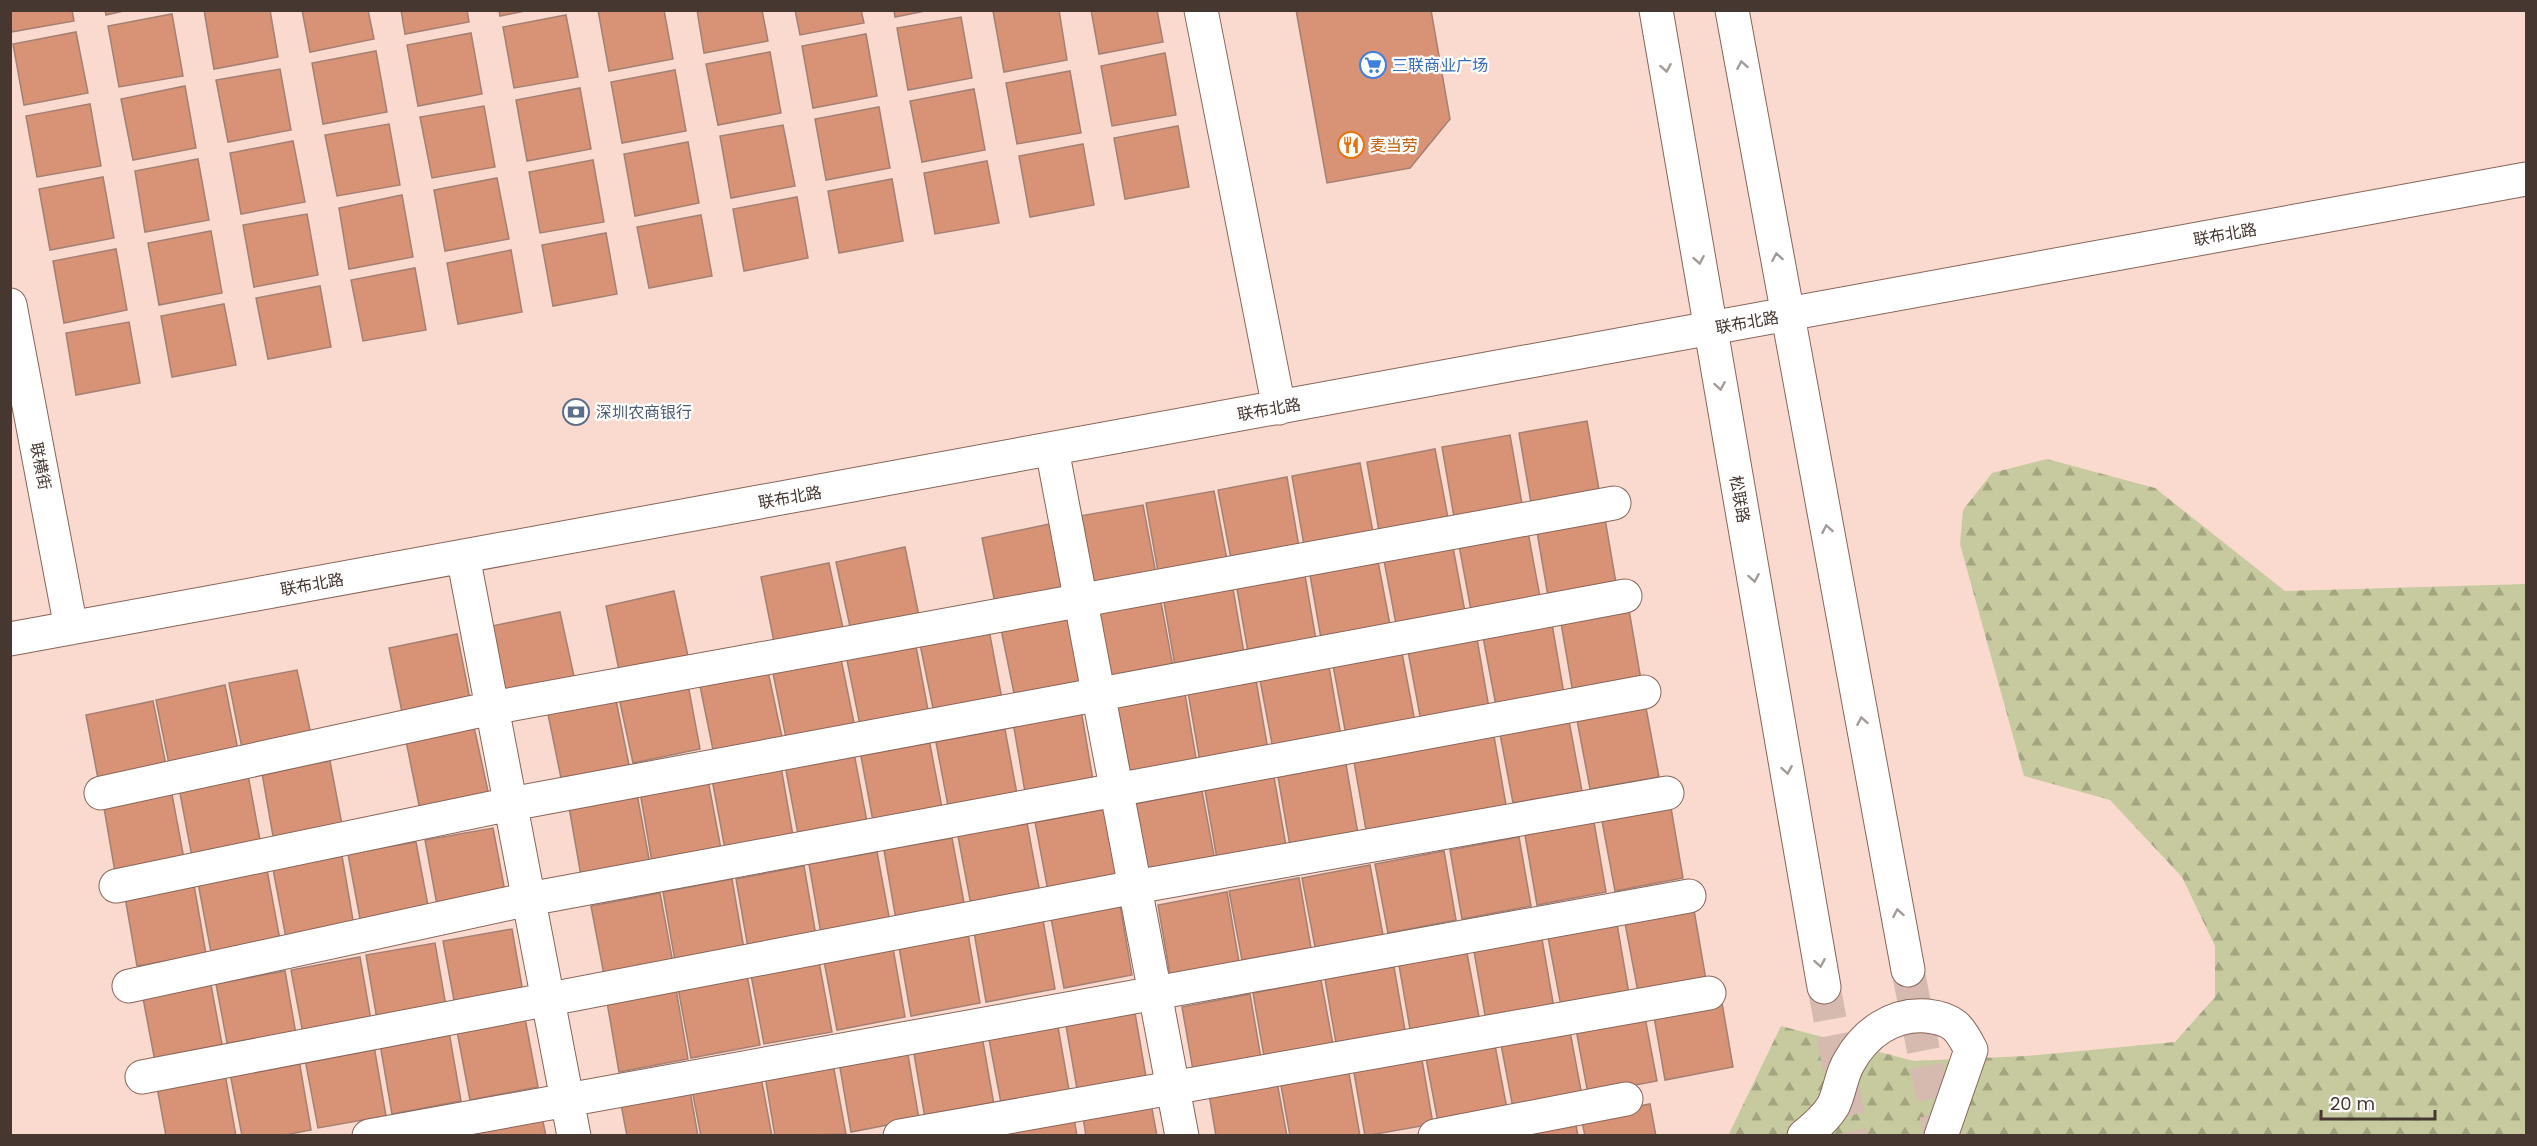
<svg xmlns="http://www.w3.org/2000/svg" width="2537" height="1146" font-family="Poppins,'Noto Sans SC',sans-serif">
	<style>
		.forest { fill: url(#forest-firs) }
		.building { fill: #d89276; stroke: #a48072; stroke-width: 1.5 }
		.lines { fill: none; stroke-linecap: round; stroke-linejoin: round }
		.minor-tunnel { stroke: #d6b9af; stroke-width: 33; stroke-dasharray: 33 16; stroke-linecap: butt }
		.minor-casing { stroke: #886558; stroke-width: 35 }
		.minor { stroke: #fff; stroke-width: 33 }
		.oneway { stroke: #a39b98 }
		.labels { text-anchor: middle; stroke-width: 4.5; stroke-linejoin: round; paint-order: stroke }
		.shop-label { font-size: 16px; fill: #366cbe; stroke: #fff; text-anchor: start }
		.food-label { font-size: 16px; fill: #c56008; stroke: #fff; text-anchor: start }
		.street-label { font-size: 16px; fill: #473731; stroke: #fff }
		.service-label { font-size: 16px; fill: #4e5e75; stroke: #fff; text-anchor: start }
	</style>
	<defs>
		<pattern id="forest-firs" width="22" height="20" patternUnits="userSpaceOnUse" patternTransform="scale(1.5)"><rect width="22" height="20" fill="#c7ca9e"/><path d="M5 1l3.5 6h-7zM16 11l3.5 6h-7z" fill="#a3a581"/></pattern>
	</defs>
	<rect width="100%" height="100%" fill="#fadace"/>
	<path class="forest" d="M2047 459 2155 488 2285 591 2526 584V1135L1728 1136 1781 1026 1914 1061 2026 1056 2175 1042 2215 997V946L2182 877 2110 800 2024 776 1960 544 1963 510 1992 473Z"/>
	<path class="building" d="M10 10H72L74 21 11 32Z
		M105 10H128L106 15Z
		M204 10H270L278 57 214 69Z
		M302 10H368L374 39 310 52Z
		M401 10H467L469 22 405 34Z
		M499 10H530L500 16Z
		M598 10H664L673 59 609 71Z
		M697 10H762L768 41 704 53Z
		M795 10H861L864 23 800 35Z
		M894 10H930L895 17Z
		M1059 10 1067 60 1004 72 993 11Z
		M1091 10H1157L1163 42 1099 54Z
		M1296 10H1431L1450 119 1410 168 1327 183Z
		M172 14 183 76 119 87 108 26Z
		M566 15 578 77 514 88 503 27Z
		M961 17 972 78 908 90 897 28Z
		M76 32 88 93 24 105 13 44Z
		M471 33 482 94 418 106 407 45Z
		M866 34 877 96 813 108 802 46Z
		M376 51 387 112 323 124 312 63Z
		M770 52 781 113 718 125 706 64Z
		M1165 53 1176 115 1112 126 1101 66Z
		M280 69 291 130 228 142 216 80Z
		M675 70 686 131 622 143 611 82Z
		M1070 71 1081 133 1017 144 1006 83Z
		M185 86 196 148 133 160 121 99Z
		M580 88 591 149 527 161 516 100Z
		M974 89 985 150 922 162 910 101Z
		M90 104 101 166 37 177 26 116Z
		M484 106 495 167 432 178 420 117Z
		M879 107 890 168 826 180 815 119Z
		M389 124 400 185 337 196 325 135Z
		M783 125 795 186 731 198 720 136Z
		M1178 126 1189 187 1125 199 1114 138Z
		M293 141 305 202 241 214 230 153Z
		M688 142 699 203 635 216 624 154Z
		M1083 144 1094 205 1030 217 1019 156Z
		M198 159 209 220 145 232 135 171Z
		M593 160 604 222 540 233 529 172Z
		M987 161 999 223 935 234 924 173Z
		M103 177 114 238 50 250 39 189Z
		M497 178 509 239 445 251 434 190Z
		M892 179 903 241 839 253 828 191Z
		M402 195 413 257 349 269 339 208Z
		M797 197 808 258 744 271 733 209Z
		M307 214 318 275 254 287 243 225Z
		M701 215 712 276 649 288 637 227Z
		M211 231 222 293 159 305 148 243Z
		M606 233 617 294 553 306 542 245Z
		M116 249 127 310 64 323 53 261Z
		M511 250 522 312 458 324 447 263Z
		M415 268 426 330 363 341 351 280Z
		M320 286 331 347 268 359 256 298Z
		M224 304 236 365 172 377 161 316Z
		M129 322 140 383 76 395 66 333Z
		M1587 421 1599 490 1531 503 1519 433Z
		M1510 435 1522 504 1454 517 1442 447Z
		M1435 449 1448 518 1379 531 1367 462Z
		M1360 463 1373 532 1304 545 1292 476Z
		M1287 477 1299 547 1231 559 1218 490Z
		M1214 491 1227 560 1158 572 1146 503Z
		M1143 505 1156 574 1087 587 1074 517Z
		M1604 513 1616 583 1548 596 1536 526Z
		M1050 524 1064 594 996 608 982 538Z
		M1527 527 1540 597 1471 610 1458 540Z
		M1452 542 1465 612 1396 624 1383 555Z
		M905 547 919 616 851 631 836 562Z
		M1377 556 1390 625 1321 638 1309 569Z
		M829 563 844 633 775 647 761 577Z
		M1304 570 1316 640 1248 652 1236 583Z
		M1232 583 1244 653 1175 666 1163 596Z
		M674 591 689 661 620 675 606 606Z
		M1160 597 1173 667 1104 680 1091 610Z
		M1629 610 1641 680 1573 693 1561 623Z
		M560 612 575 681 506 695 492 626Z
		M1069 614 1083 684 1015 698 1001 629Z
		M1552 624 1564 694 1496 706 1483 637Z
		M989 630 1002 699 934 713 920 644Z
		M457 634 471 704 403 717 389 648Z
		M1477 639 1489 708 1421 721 1408 651Z
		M915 641 928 710 860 725 846 655Z
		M1402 653 1415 722 1346 735 1333 665Z
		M840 654 854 723 786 738 772 668Z
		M767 667 782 737 713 750 699 681Z
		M1329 667 1341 736 1273 749 1260 680Z
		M297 670 312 739 243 753 229 683Z
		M687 679 700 749 633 763 618 693Z
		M1256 680 1268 750 1200 762 1188 692Z
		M225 685 239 755 170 769 156 700Z
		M1185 694 1197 764 1129 776 1116 706Z
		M615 695 629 765 561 778 547 709Z
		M153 701 167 770 99 784 86 715Z
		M1646 708 1659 777 1590 789 1577 720Z
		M1081 710 1093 780 1025 792 1013 722Z
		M1569 721 1582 791 1513 803 1500 734Z
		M1004 724 1017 794 948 806 935 737Z
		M474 727 489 796 420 810 406 741Z
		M1494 736 1506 805 1366 830 1354 762Z
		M929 739 942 808 873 821 860 751Z
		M854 753 867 822 798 834 785 765Z
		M330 761 343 830 274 842 262 773Z
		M1346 764 1358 834 1290 846 1278 777Z
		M781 767 793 836 725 849 712 779Z
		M248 775 261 845 192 857 179 788Z
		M1274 777 1286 846 1217 859 1205 790Z
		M708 780 721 849 652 862 640 792Z
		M171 789 184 859 115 872 103 802Z
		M1202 791 1215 861 1146 873 1134 804Z
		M637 794 650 864 581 876 569 807Z
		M1671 808 1683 878 1615 891 1602 821Z
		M1104 809 1117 879 1048 891 1035 822Z
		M1594 822 1606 892 1537 905 1525 835Z
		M1027 823 1040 893 971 905 958 836Z
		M493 828 506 897 438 910 425 840Z
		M1519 837 1531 906 1462 919 1450 850Z
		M952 838 965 908 896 920 884 850Z
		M416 842 429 911 361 924 348 854Z
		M1444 851 1456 920 1388 933 1375 864Z
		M877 852 890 922 821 934 809 864Z
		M342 856 354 926 286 938 273 869Z
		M1370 865 1383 935 1315 947 1302 878Z
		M804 866 816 936 748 948 736 879Z
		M267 870 280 940 211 952 198 883Z
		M1299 878 1311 948 1242 960 1229 891Z
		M732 879 744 949 675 961 663 892Z
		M194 885 206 954 137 966 125 897Z
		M1227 892 1239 962 1170 975 1158 905Z
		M660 893 673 963 604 975 591 906Z
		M1120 905 1132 975 1064 988 1051 918Z
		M1694 910 1706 980 1638 992 1625 923Z
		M1043 920 1055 989 986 1002 974 932Z
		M1617 924 1629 994 1561 1006 1548 937Z
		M512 929 524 998 456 1011 443 941Z
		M968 934 980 1003 911 1016 899 947Z
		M1542 939 1554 1008 1486 1021 1474 951Z
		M435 943 447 1012 378 1025 366 955Z
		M893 948 905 1017 837 1030 824 961Z
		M1467 953 1480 1022 1411 1035 1399 965Z
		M360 957 372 1026 304 1039 291 970Z
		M819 962 832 1032 764 1044 751 975Z
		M1394 967 1406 1036 1337 1049 1325 979Z
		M285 971 297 1040 229 1053 216 984Z
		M747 975 760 1045 691 1058 678 988Z
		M1321 980 1334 1050 1265 1062 1253 993Z
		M211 985 224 1055 156 1067 143 998Z
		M676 989 688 1059 619 1072 607 1002Z
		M1250 994 1262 1064 1194 1076 1182 1007Z
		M1721 997 1733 1067 1665 1080 1653 1011Z
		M1134 1007 1146 1077 1077 1089 1065 1020Z
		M1644 1012 1657 1081 1588 1094 1575 1024Z
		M525 1018 538 1087 470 1100 457 1031Z
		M1057 1021 1069 1090 1001 1103 988 1034Z
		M1569 1026 1582 1096 1513 1108 1500 1039Z
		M449 1032 461 1101 392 1114 380 1044Z
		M982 1036 994 1105 925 1118 913 1048Z
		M1494 1040 1507 1109 1438 1122 1425 1053Z
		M374 1046 386 1116 318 1128 305 1059Z
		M907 1049 919 1119 851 1132 839 1062Z
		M1421 1054 1433 1124 1365 1136 1353 1067Z
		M299 1060 311 1130 280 1136H242L230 1073Z
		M833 1064 846 1134 775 1136 765 1076Z
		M1348 1068 1360 1136H1290L1280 1080Z
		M225 1074 236 1136H166L157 1087Z
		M761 1077 772 1136H701L692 1090Z
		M1277 1082 1287 1136H1216L1209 1094Z
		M690 1091 698 1136H627L621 1104Z
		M1150 1098 1157 1136H1086L1082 1111Z
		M1650 1104 1656 1136H1585L1581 1117Z
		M1073 1112 1077 1136H1007L1005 1125Z
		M542 1117 546 1136H475L474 1130Z
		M1575 1119 1578 1136H1507Z"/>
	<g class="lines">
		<path class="minor-tunnel" d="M1908 970 1940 1136
			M1824 987 1852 1136"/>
		<defs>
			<path id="minor" d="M1201 10 1279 408
				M1656 10 1824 987
				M1732 10 1908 970
				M10 305 71 628
				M1052 449 1182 1136
				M463 556 574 1136
				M10 639 2526 179
				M101 793 492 708 1614 503
				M116 886 511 804 1625 596
				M129 986 529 899 1644 692
				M142 1077 1135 887 1667 793
				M369 1136 1689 896
				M900 1136 1709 993
				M1435 1136 1626 1099
				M1804 1136C1814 1128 1827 1116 1833 1106 1840 1092 1841 1075 1849 1062 1865 1033 1893 1013 1927 1016 1954 1019 1960 1028 1971 1050L1941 1136"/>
		</defs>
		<use href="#minor" class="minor-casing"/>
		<use href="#minor" class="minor"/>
	</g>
	<defs><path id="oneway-chevron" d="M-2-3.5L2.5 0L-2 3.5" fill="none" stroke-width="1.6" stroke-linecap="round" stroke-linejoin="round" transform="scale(1.5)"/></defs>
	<g class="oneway">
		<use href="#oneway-chevron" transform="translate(1742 65) rotate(-100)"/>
		<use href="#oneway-chevron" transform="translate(1666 68) rotate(80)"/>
		<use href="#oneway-chevron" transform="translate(1777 257) rotate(-100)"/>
		<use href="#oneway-chevron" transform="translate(1699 260) rotate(80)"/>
		<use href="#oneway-chevron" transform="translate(1720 386) rotate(80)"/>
		<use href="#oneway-chevron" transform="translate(1827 529) rotate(-100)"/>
		<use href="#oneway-chevron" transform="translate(1754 578) rotate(80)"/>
		<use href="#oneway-chevron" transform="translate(1862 721) rotate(-100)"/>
		<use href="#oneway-chevron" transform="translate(1787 770) rotate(80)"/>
		<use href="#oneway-chevron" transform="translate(1898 913) rotate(-100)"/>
		<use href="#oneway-chevron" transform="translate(1820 963) rotate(80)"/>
	</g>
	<defs>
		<symbol id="supermarket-ring" viewBox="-11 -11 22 22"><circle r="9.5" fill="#fff" stroke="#3f7fe0" stroke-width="1.5"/><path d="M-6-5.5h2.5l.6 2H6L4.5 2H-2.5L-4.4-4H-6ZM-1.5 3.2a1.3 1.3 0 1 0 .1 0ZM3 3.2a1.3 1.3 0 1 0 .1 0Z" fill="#3f7fe0"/></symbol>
		<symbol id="restaurant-ring" viewBox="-11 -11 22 22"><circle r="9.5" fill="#fff" stroke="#e8710a" stroke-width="1.5"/><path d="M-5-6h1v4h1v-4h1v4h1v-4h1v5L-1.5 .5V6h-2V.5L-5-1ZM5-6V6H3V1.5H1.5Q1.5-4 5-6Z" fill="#e8710a"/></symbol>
		<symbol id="bank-ring" viewBox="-11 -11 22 22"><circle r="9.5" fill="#fff" stroke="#5c6f8a" stroke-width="1.5"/><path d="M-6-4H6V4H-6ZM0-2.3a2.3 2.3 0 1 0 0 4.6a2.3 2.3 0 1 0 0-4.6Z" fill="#5c6f8a"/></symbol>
	</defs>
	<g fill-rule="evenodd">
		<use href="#supermarket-ring" x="1358" y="50" width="30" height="30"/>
		<use href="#restaurant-ring" x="1336" y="130" width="30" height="30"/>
		<use href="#bank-ring" x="561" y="397" width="30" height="30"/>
	</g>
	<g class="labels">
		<g class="shop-label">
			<text x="1392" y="71">三联商业广场</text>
		</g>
		<g class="food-label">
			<text x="1370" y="151">麦当劳</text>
		</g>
		<g class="street-label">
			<text transform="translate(2225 234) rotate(-10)" y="6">联布北路</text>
			<text transform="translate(1747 322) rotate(-10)" y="6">联布北路</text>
			<text transform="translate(1269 409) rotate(-10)" y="6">联布北路</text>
			<text transform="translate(41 466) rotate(79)" y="6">联横街</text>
			<text transform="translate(790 497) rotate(-10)" y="6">联布北路</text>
			<text transform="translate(1740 499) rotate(80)" y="6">松联路</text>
			<text transform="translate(312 584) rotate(-10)" y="6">联布北路</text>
		</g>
		<g class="service-label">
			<text x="596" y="418">深圳农商银行</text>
		</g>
	</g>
	<rect width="2537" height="1146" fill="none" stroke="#473731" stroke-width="24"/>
	<path d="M2321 1110v9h114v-9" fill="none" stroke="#473731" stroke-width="3"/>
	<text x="2330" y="1110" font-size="18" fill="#473731" stroke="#ffffff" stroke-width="4.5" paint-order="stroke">20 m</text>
</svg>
